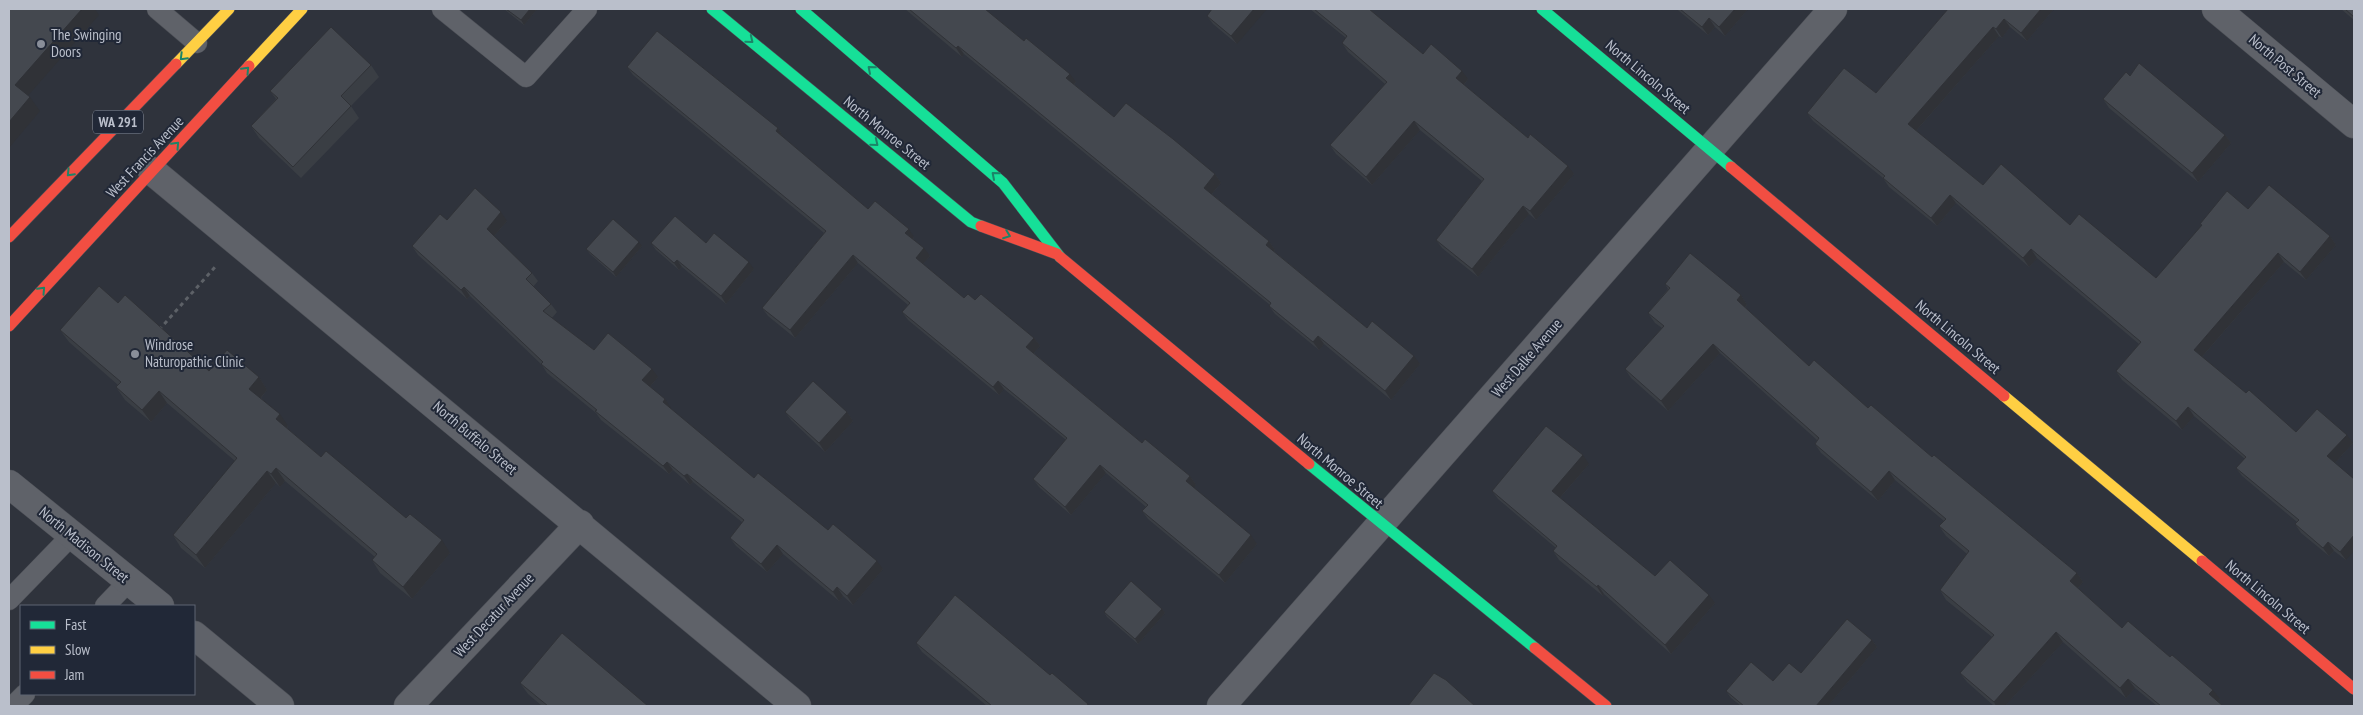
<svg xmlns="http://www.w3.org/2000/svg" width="2363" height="715" font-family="'PT Sans Narrow',sans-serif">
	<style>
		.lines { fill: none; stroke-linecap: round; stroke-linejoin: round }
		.lane-casing { stroke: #4b4e55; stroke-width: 21 }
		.street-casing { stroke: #4b4e55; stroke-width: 29 }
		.fast-casing { stroke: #4b4e55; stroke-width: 12 }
		.slow-casing { stroke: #4b4e55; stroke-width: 12 }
		.jam-casing { stroke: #4b4e55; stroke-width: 12 }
		.path { stroke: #5d6167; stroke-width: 3; stroke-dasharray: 4 4; stroke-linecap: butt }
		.lane { stroke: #5f6269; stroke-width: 20 }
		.street { stroke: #5f6269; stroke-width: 28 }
		.fast { stroke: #16e098; stroke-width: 11 }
		.slow { stroke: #ffcf43; stroke-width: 11 }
		.jam { stroke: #f24e42; stroke-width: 11 }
		.wall { fill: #3a3e44 }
		.shaded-wall { fill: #303237 }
		.building { fill: #44484f; stroke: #303237 }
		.oneway { stroke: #1c8468 }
		.poi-dot { fill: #898e99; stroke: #212837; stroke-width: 2 }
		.labels { text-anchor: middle; stroke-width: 4; stroke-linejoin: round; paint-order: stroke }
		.shield { fill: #212837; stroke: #8c929f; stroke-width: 1 }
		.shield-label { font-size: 14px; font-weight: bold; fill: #babfcb }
		.poi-label { font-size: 15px; fill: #babfcb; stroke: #212837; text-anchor: start }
		.street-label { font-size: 15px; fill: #babfcb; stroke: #212837 }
	</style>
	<rect width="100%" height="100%" fill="#2f333c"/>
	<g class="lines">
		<defs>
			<path id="lane" d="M157 9 197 43
				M442 9 526 77 587 9
				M9 600 72 535
				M105 606 129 581
				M13 706 25 694"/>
			<path id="street" d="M2216 9 2354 124
				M152 171 797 706
				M9 484 160 606
				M194 635 280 706
				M408 706 580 524
				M1221 706 1833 9"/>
			<path id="fast" d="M712 9 971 222 981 226
				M801 9 1003 183 1060 257
				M1542 9 1731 167
				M1309 464 1535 648"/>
			<path id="slow" d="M176 64 229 9
				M249 66 302 9
				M2004 396 2202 561"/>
			<path id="jam" d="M1731 167 2004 396
				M981 226 1057 254
				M9 237 176 64
				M1060 257 1309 464
				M9 326 249 66
				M2202 561 2354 689
				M1535 648 1606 706"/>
		</defs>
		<use href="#lane" class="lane-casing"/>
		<use href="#street" class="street-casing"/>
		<use href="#fast" class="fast-casing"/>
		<use href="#slow" class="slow-casing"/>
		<use href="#jam" class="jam-casing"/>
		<path class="path" d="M159 330 215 267"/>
		<use href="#lane" class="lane"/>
		<use href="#street" class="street"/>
		<use href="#fast" class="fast"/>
		<use href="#slow" class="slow"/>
		<use href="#jam" class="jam"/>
	</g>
	<path class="wall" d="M504 9H537L524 25Z
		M905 9H985L1024 41 1076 82 1074 84 1114 117 1215 174 1221 183 1212 194 1269 241 1275 250 1274 251 1367 328 1420 364 1391 400 1324 344 1319 350 1275 314 1269 306 1270 305 964 54 962 57Z
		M1212 9 1237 44 1213 24 1207 16Z
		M1310 9H1369L1423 54 1468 79 1464 85 1528 138 1574 174 1536 220 1529 214 1478 277 1442 248 1436 240 1482 181 1420 130 1372 185 1336 154 1330 145 1385 84 1348 52 1342 43 1346 38Z
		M1677 9H1748L1725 36 1715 27 1708 35 1679 11Z
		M1948 9H2054L2027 41 2010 27 2002 38 1999 36 1916 131 1983 185 2070 225 2156 278 2202 226 2200 224 2248 209 2330 236 2336 245 2306 280 2284 262 2202 357 2246 393 2296 432 2353 443 2335 463 2346 560 2334 551 2329 556 2301 533 2295 524 2297 522 2242 476 2236 468 2245 459 2194 416 2182 430 2122 380 2116 371 2139 344 2037 258 2029 267 1956 203 1937 226 1889 187 1883 178 1813 121 1807 113 1876 93Z
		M2341 9H2354V20Z
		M371 65 379 77 351 106 359 118 301 178 259 138 251 126 276 99 270 91Z
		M627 67 778 128 783 137 868 209 914 237 913 239 930 256 923 264 964 298 975 300 1034 338 1040 346 1034 353 1142 443 1190 476 1196 485 1193 487 1257 544 1225 583 1148 519 1142 511 1146 507 1106 473 1071 515 1039 487 1033 479 1066 440 1004 389 999 395 908 320 902 312 908 305 858 263 795 338 768 316 762 308 824 233 633 75Z
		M2103 99 2225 135 2231 143 2198 182 2109 108Z
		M447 220 507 221 494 236 532 273 538 281 533 287 551 304 557 312 552 318 594 350 658 377 650 387 665 399 670 408 754 478 883 569 853 605 843 596 839 601 783 554 767 572 736 546 730 538 743 523 693 482 690 485 673 470 669 474 601 420 596 413 547 373 542 365 470 296 467 299 418 255 412 246Z
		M651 243H706L754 269 726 304 682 267 679 270 656 250Z
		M642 246 616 277 590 254 586 249Z
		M1665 284 1741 295 1747 305 1745 307 1809 366 1868 408 1932 457 2077 573 2083 582 2078 588 2122 628 2170 657 2220 699 2218 702 2223 706H2157L2135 688 2126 698 2063 642 2005 706H1994L1967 682 1960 673 1992 637 1946 600 1940 590 1967 554 1946 536 1939 526 1944 521 1895 480 1878 501 1821 453 1815 444 1817 440 1720 353 1668 411 1631 378 1625 369 1662 328 1655 323 1648 313 1668 289Z
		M118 303 209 371 259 377 267 390 261 398 288 426 287 428 321 457 406 518 450 553 412 599 380 573 372 560 375 557 285 481 280 487 276 483 205 568 181 548 173 535 235 461 167 403 151 422 125 400 116 387 118 385 69 342 60 330Z
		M785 412H847L853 421 825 452 791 420Z
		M1589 464 1560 498 1655 576 1715 603 1671 654 1604 594 1603 596 1559 560 1553 551 1556 548 1498 499 1492 491Z
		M1162 609 1165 613 1138 644 1107 617 1104 612Z
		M1872 640 1877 647 1828 706H1741L1731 698 1726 691 1773 681 1801 673Z
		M916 643 1050 675 1089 706H987L922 652Z
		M520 683 648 706H542L528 694Z"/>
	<path class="shaded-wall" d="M82 9H95L99 15 25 99 15 85Z
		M530 9H537L524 25 521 20Z
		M1254 9H1267L1237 44 1231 36Z
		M1735 9H1748L1725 36 1719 27Z
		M2041 9H2054L2027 41 2021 33Z
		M1709 18 1715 27 1708 35 1702 27Z
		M2004 19 2010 27 2002 38 1996 29Z
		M1993 27 1999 36 1914 133 1908 124Z
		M958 46 964 54 962 57 956 48Z
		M1462 71 1468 79 1462 87 1456 78Z
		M1070 74 1076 82 1072 86 1066 78Z
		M30 97 40 111 9 148V122Z
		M1414 121 1420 130 1372 185 1366 177Z
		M778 128 783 137 781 139 776 131Z
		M2225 135 2231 143 2198 182 2192 173Z
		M1568 166 1574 174 1536 220 1530 211Z
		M1215 174 1221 183 1210 196 1204 188Z
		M1950 195 1956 203 1937 226 1931 218Z
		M1523 206 1529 214 1478 277 1472 269Z
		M501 212 507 221 493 237 487 229Z
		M909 229 914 237 911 241 905 233Z
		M2330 236 2336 245 2306 280 2300 272Z
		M1269 241 1275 250 1272 253 1266 245Z
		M639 242 642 246 616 277 613 272Z
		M924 248 930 256 921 266 916 258Z
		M2031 249 2037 258 2029 267 2023 258Z
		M2278 253 2284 262 2200 359 2194 350Z
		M853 255 858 263 795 338 790 330Z
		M677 260 682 267 679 270 674 263Z
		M749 262 754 269 726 304 721 296Z
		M464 287 470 296 467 299 461 290Z
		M1741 295 1747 305 1743 309 1737 300Z
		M1318 336 1324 344 1319 350 1313 342Z
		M1034 338 1040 346 1032 355 1026 347Z
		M1713 344 1720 353 1668 411 1661 401Z
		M1414 356 1420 364 1391 400 1385 391Z
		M652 369 658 377 648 389 642 380Z
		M259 377 267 390 258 401 249 389Z
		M998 381 1004 389 999 395 993 387Z
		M159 391 167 403 151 422 142 410Z
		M665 399 671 408 669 411 663 402Z
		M2188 407 2194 416 2182 430 2176 421Z
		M847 412 853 421 825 452 819 443Z
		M280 414 288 426 284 431 276 419Z
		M2347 435 2353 443 2333 465 2327 456Z
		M1583 455 1589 464 1558 500 1552 491Z
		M667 462 673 470 669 474 663 466Z
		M1100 465 1106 473 1071 515 1065 507Z
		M276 468 285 481 280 487 271 474Z
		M267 471 276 483 205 568 196 555Z
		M1889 471 1895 480 1878 501 1871 492Z
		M687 474 693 482 690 485 684 476Z
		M1190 476 1196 485 1192 490 1186 481Z
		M1251 535 1257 544 1225 583 1219 575Z
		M2354 535V551L2346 560 2340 552Z
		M442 540 450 553 412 599 403 587Z
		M2328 542 2334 551 2329 556 2323 548Z
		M777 545 783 554 767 572 761 564Z
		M877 561 883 569 853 605 847 596Z
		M2077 573 2083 582 2076 590 2070 581Z
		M1598 585 1604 594 1603 596 1597 587Z
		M837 587 843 596 839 601 833 592Z
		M1709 595 1715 603 1671 654 1665 645Z
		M1162 609 1165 613 1138 644 1135 639Z
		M2056 632 2063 642 2005 706H1996L1994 702Z
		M1872 640 1877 647 1828 706H1816Z
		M2128 679 2135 688 2126 698 2120 688Z
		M2213 690 2220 699 2216 704 2209 694Z"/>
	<path class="building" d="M9 9H82L15 85 30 97 9 122Z
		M506 9H530L521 20Z
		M909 9H985L1024 41 1026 38 1070 74 1066 78 1114 117 1126 103 1173 139 1215 174 1204 188 1269 241 1266 245 1367 328 1372 321 1414 356 1385 391 1318 336 1313 342 1269 306 1271 303 958 46 956 48Z
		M1212 9H1254L1231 36 1207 16Z
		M1314 9H1369L1423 54 1431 44 1462 71 1456 78 1528 138 1530 134 1568 166 1530 211 1523 206 1472 269 1436 240 1484 179 1414 121 1366 177 1330 145 1387 82 1342 43 1347 36Z
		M1680 9H1735L1719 27 1709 18 1702 27Z
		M1948 9H2041L2021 33 2004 19 1996 29 1993 27 1908 124 1983 185 2001 164 2070 225 2079 214 2156 278 2202 225 2200 224 2227 191 2248 209 2269 185 2330 236 2300 272 2278 253 2194 350 2246 393 2249 390 2296 432 2317 409 2347 435 2327 456 2354 479V535L2340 552 2328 542 2323 548 2295 524 2299 520 2236 468 2246 457 2188 407 2176 421 2116 371 2141 342 2031 249 2023 258 1950 195 1931 218 1883 178 1885 176 1807 113 1844 68 1876 93Z
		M2345 9H2354V17Z
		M331 27 371 65 341 96 351 106 293 167 251 126 278 98 270 91Z
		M657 31 778 128 776 131 868 209 875 201 909 229 905 233 924 248 916 258 964 298 968 294 975 300 981 294 1034 338 1026 347 1142 443 1145 439 1190 476 1186 481 1251 535 1219 575 1142 511 1148 505 1100 465 1065 507 1033 479 1067 438 998 381 993 387 902 312 910 303 853 255 790 330 762 308 826 231 627 67Z
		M2139 63 2225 135 2192 173 2103 99 2126 72 2130 76Z
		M475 188 501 212 487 229 532 273 526 279 551 304 543 311 594 350 608 333 652 369 642 380 665 399 663 402 754 478 758 473 828 530 833 524 877 561 847 596 837 587 833 592 777 545 761 564 730 538 744 520 687 474 684 476 667 462 663 466 595 411 597 410 541 364 543 362 464 287 461 290 412 246 440 214 447 220Z
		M675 216 706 243 714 233 749 262 721 296 677 260 674 263 651 243Z
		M613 219 639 242 613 272 586 249Z
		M1690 253 1741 295 1737 300 1809 366 1814 360 1868 408 1871 405 1932 457 1934 455 2077 573 2070 581 2122 628 2128 621 2170 657 2172 655 2213 690 2209 694 2223 706H2161L2128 679 2120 688 2056 632 1994 702 1960 673 1994 635 1940 590 1969 551 1939 526 1946 519 1889 471 1871 492 1815 444 1819 438 1713 344 1661 401 1625 369 1664 326 1648 313 1670 288 1665 284Z
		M99 286 118 303 125 295 209 371 227 350 259 377 249 389 280 414 276 419 321 457 326 451 406 518 410 514 442 540 403 587 372 560 377 554 276 468 271 474 267 471 196 555 173 535 237 458 159 391 142 410 116 387 121 382 60 330Z
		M813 381 847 412 819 443 785 412Z
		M1546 426 1583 455 1552 491 1655 576 1670 560 1709 595 1665 645 1598 585 1597 587 1553 551 1557 546 1492 491Z
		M1131 581 1162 609 1135 639 1104 612Z
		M955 595 1050 675 1052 673 1088 704 1087 706H992L916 643Z
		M1847 619 1872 640 1816 706H1744L1726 691 1751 662 1773 681 1789 663 1801 673Z
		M562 633 648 706H548L520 683Z
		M1434 673 1446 680 1475 706H1408Z"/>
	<defs><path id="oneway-chevron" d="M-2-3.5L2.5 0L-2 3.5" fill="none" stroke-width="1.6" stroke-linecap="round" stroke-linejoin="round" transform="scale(1.25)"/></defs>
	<g class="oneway">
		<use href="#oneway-chevron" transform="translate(750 40) rotate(39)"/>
		<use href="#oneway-chevron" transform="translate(183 57) rotate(135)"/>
		<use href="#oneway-chevron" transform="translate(871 69) rotate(-139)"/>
		<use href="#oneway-chevron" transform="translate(246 70) rotate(-47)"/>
		<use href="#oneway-chevron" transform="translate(875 143) rotate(39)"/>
		<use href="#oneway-chevron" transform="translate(176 145) rotate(-47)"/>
		<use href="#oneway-chevron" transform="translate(70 173) rotate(134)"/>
		<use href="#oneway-chevron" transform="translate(995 175) rotate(-139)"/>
		<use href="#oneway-chevron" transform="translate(1007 235) rotate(21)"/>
		<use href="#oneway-chevron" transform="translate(42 290) rotate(-47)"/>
	</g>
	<g class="poi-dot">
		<circle cx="41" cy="44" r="5"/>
		<circle cx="135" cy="354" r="5"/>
	</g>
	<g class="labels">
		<rect class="shield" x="93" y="110.5" width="50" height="23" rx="4"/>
		<g class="shield-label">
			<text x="118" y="127">WA 291</text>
		</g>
		<g class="poi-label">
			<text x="51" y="40">The Swinging<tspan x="51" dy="17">Doors</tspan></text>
			<text x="145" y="350">Windrose<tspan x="145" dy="17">Naturopathic Clinic</tspan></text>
		</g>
		<g class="street-label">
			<text transform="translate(2285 66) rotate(40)" y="5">North Post Street</text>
			<text transform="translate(1648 77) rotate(40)" y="5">North Lincoln Street</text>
			<text transform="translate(887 133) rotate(39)" y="5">North Monroe Street</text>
			<text transform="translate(145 157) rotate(-47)" y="5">West Francis Avenue</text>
			<text transform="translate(1958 337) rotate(40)" y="5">North Lincoln Street</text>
			<text transform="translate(1527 358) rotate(-49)" y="5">West Dalke Avenue</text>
			<text transform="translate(475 438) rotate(40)" y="5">North Buffalo Street</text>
			<text transform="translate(1340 471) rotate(40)" y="5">North Monroe Street</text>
			<text transform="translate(84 545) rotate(39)" y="5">North Madison Street</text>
			<text transform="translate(2268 597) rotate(40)" y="5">North Lincoln Street</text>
			<text transform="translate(494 615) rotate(-47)" y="5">West Decatur Avenue</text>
		</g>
	</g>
	<rect width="2363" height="715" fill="none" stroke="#babfcb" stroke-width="20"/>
	<rect x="20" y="605" width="175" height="90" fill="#212837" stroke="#5e6472"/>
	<rect x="30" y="621" width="25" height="8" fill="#16e098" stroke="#5e6472"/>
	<text x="65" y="630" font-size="15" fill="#babfcb">Fast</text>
	<rect x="30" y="646" width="25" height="8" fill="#ffcf43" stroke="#5e6472"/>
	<text x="65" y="655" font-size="15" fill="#babfcb">Slow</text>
	<rect x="30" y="671" width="25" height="8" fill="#f24e42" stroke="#5e6472"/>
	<text x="65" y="680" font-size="15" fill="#babfcb">Jam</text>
</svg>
